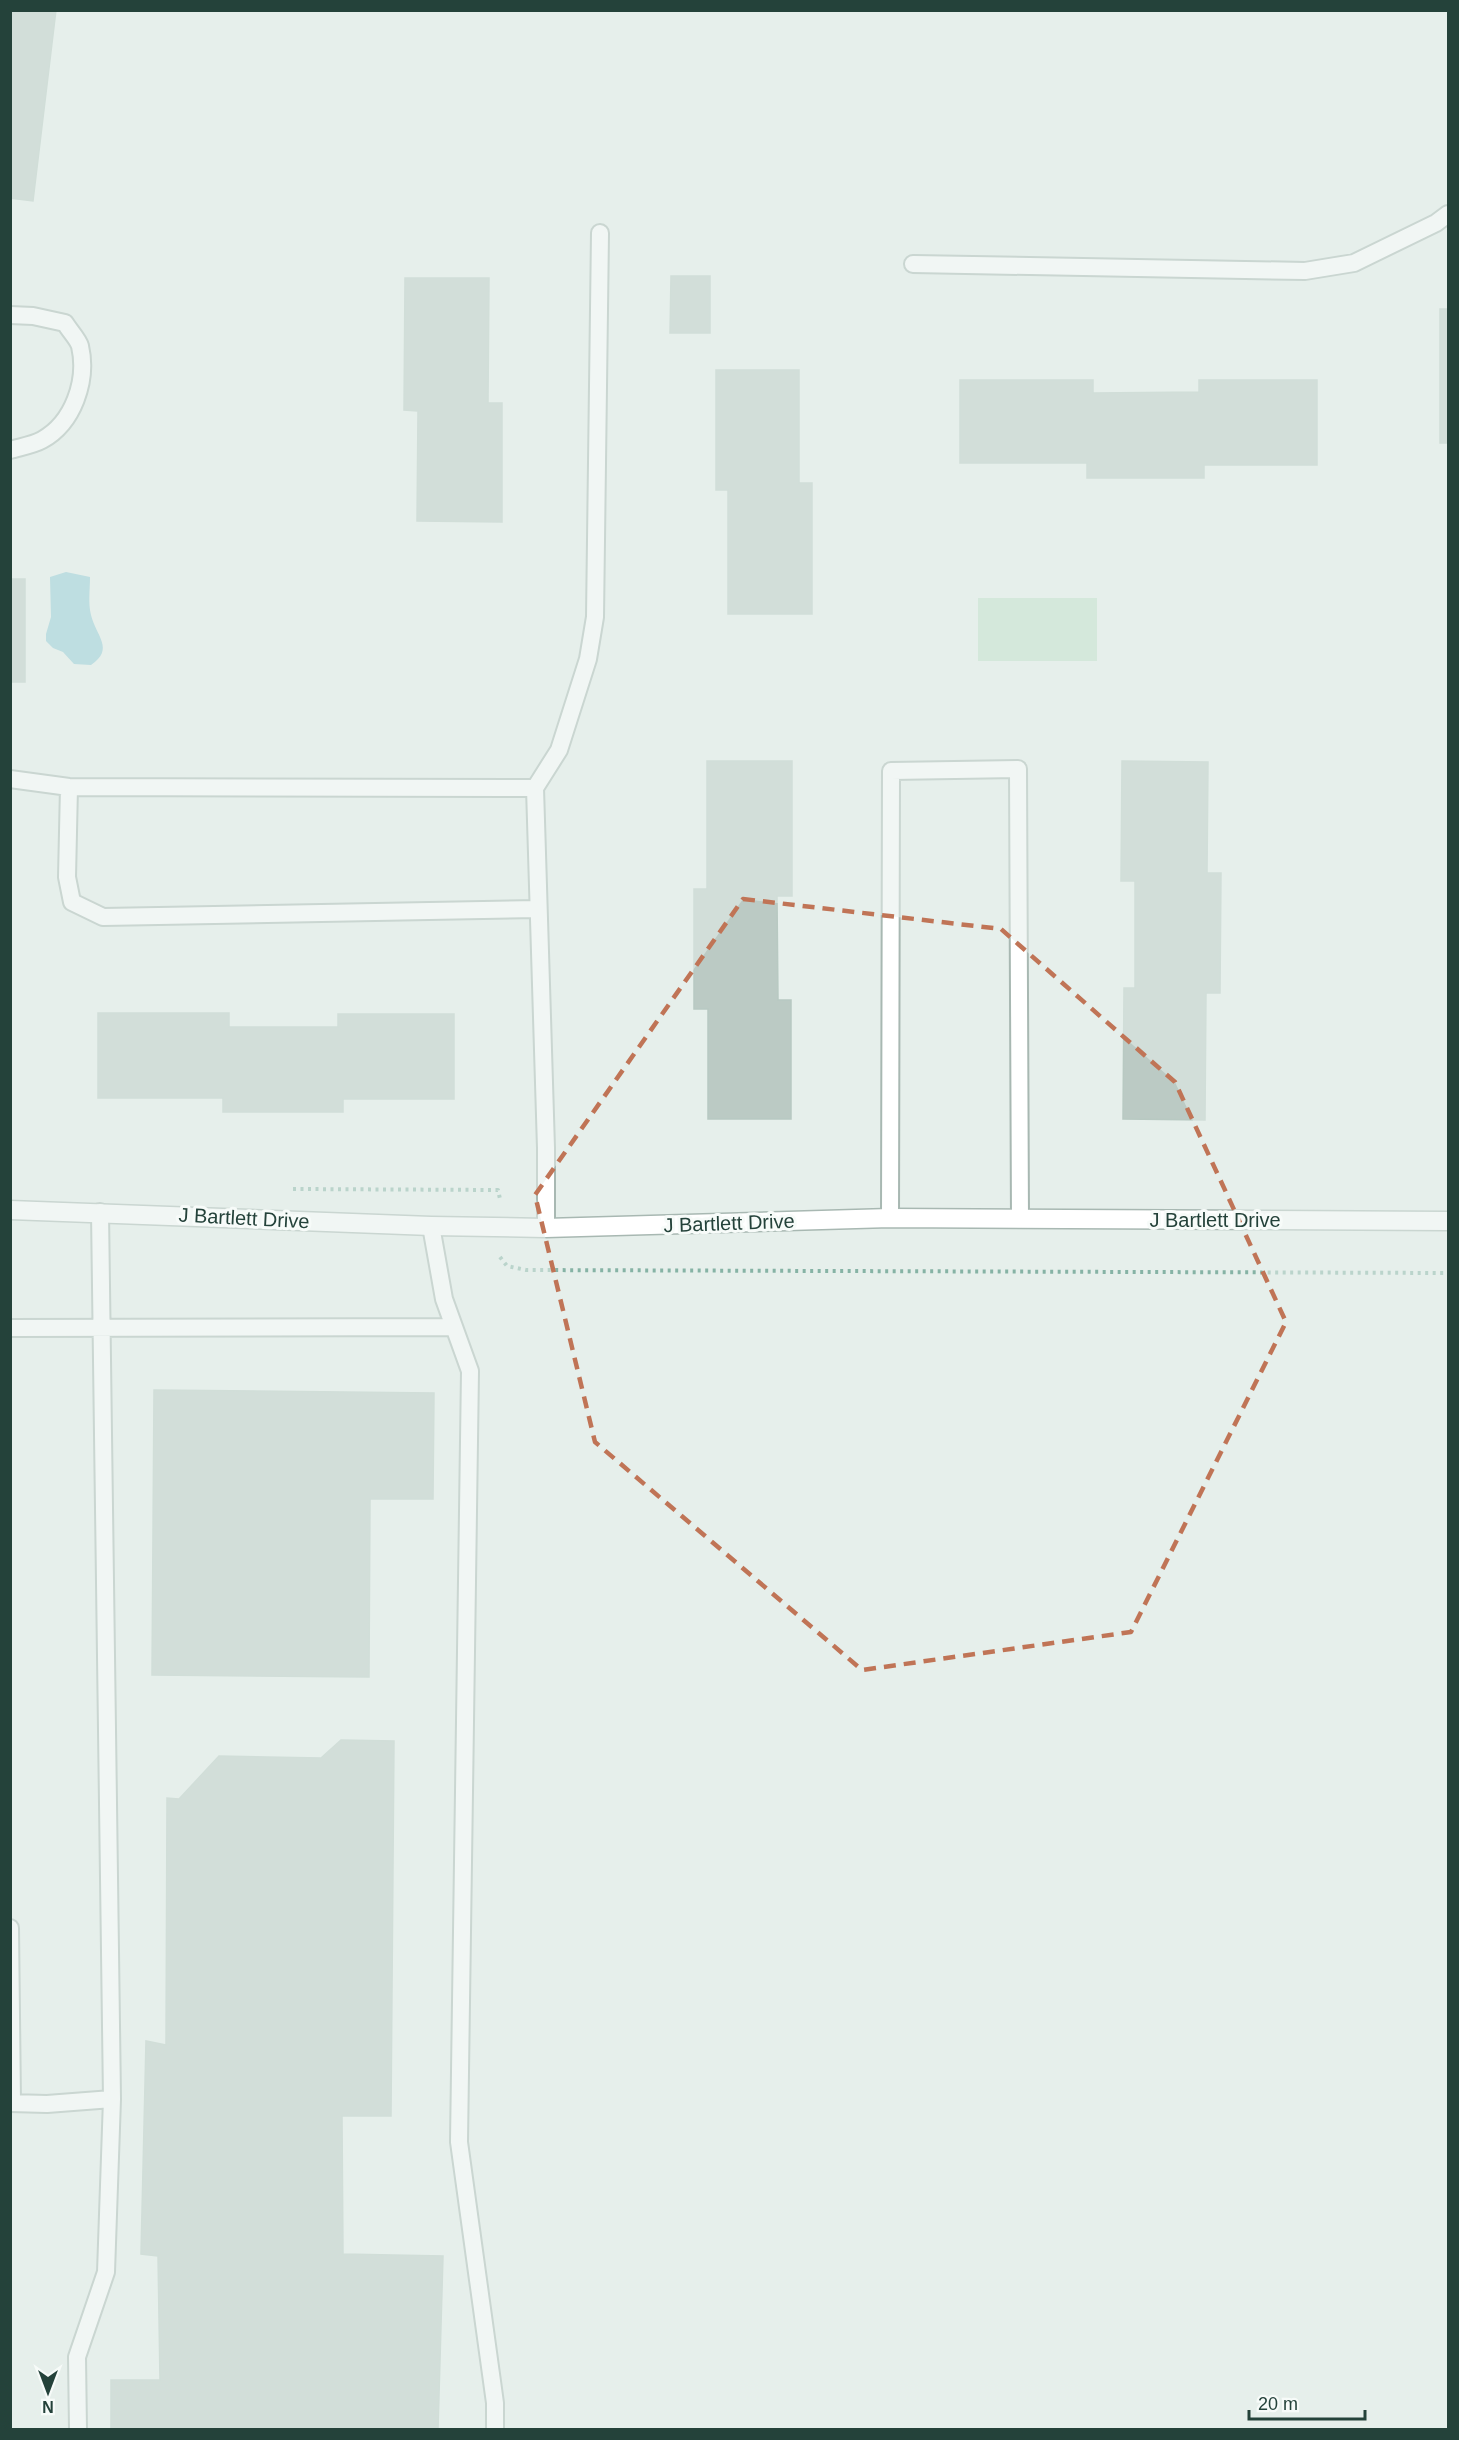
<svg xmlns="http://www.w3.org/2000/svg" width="1459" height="2440" font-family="Arial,sans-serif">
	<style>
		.green { fill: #bfe0c8 }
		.water { fill: #8ec9d4 }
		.building { fill: #bbcac4; stroke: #b8c9c2; stroke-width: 1.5 }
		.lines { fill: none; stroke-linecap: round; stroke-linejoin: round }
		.lane-casing { stroke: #a8b8b2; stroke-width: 20 }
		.street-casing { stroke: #a8b8b2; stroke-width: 21 }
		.path { stroke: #86b3a5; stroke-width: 4; stroke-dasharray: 3 4.5; stroke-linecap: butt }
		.lane { stroke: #fff; stroke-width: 16 }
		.street { stroke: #fff; stroke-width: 18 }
		.marked { fill: none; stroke: #c07456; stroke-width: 4.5; stroke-dasharray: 12 8; stroke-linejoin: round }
		.labels { text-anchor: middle; stroke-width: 6; stroke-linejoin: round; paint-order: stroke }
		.street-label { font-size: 20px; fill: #24423a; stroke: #f7fbf9 }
	</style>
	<rect width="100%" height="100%" fill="#e6efeb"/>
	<path class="green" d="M978 598H1097V661H978Z"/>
	<path class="water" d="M66 572 90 577C90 590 88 603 91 615 96 636 115 649 91 665L74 664 63 652 53 648 46 641V634L51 617 50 577Z"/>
	<path class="building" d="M10 10H56L33 201 10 198Z
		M671 276H710V333H670Z
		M405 278H489L488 403H502V522L417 521 418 411 404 410Z
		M1440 309H1448V443H1440Z
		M716 370H799V483H812V614H728V490H716Z
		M960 380H1093V393L1199 392V380H1317V465H1204V478H1087V463H960Z
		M10 579H25V682H10Z
		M707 761H792V896H777L778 1000H791V1119H708V1009H694V889H707Z
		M1122 761 1208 762 1207 873H1221L1220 993H1206L1205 1120 1123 1119 1124 988H1135V881H1121Z
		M98 1013H229V1027H338V1014H454V1099H343V1112H223V1098H98Z
		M154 1390 434 1393 433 1499H370L369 1677 152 1675Z
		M341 1740 394 1741 391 2116H342L343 2254 443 2256 438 2430H111V2380H160L158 2256 141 2254 146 2041 166 2045 167 1798 179 1799 219 1756 321 1758Z"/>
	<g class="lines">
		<defs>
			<path id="lane" d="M913 264 1305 271 1354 263 1436 223 1448 214
				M10 315 33 316 65 323C69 330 78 339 80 346 88 381 73 423 42 440 33 445 20 447 10 450
				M10 779 69 787 535 788
				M69 787 67 877 72 902 103 917 538 909
				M890 1218 891 771 1018 769 1020 1219
				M431 1226 444 1299 470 1371 459 2142 495 2403V2430
				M546 1228V1148L535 788 559 750 588 659 595 617 600 233
				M10 1328 454 1327
				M10 1928 12 2103
				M10 2103 47 2104 112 2099
				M78 2430 77 2357 106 2272 112 2099 100 1212"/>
			<path id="street" d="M10 1210 431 1226 546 1228 890 1218 1448 1221"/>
		</defs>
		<use href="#lane" class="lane-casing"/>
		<use href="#street" class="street-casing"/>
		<path class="path" d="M293 1189 498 1190 500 1199
			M500 1257 507 1266 526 1270 1448 1273"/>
		<use href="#lane" class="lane"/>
		<use href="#street" class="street"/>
	</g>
	<path d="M0 0H1459V2440H0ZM743 899 1001 929 1175 1082 1286 1322 1131 1632 862 1670 595 1442 535 1195Z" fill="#e6efeb" fill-opacity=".55" fill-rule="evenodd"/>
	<path class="marked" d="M743 899 1001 929 1175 1082 1286 1322 1131 1632 862 1670 595 1442 535 1195Z"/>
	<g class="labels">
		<g class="street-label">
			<text transform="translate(244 1218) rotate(3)" y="7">J Bartlett Drive</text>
			<text x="1215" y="1227">J Bartlett Drive</text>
			<text transform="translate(729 1223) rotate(-2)" y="7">J Bartlett Drive</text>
		</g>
	</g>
	<rect width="1459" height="2440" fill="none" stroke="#24423a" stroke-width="24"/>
	<g transform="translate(48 2392) rotate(180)" stroke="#f7fbf9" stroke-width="4.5" paint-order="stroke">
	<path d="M0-4.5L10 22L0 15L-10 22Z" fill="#24423a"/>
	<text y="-9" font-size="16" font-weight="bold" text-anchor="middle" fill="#24423a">N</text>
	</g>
	<path d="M1249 2410v9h116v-9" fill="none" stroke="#24423a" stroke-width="3"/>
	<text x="1258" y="2410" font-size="18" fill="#24423a" stroke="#f7fbf9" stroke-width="4.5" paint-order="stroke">20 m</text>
</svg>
